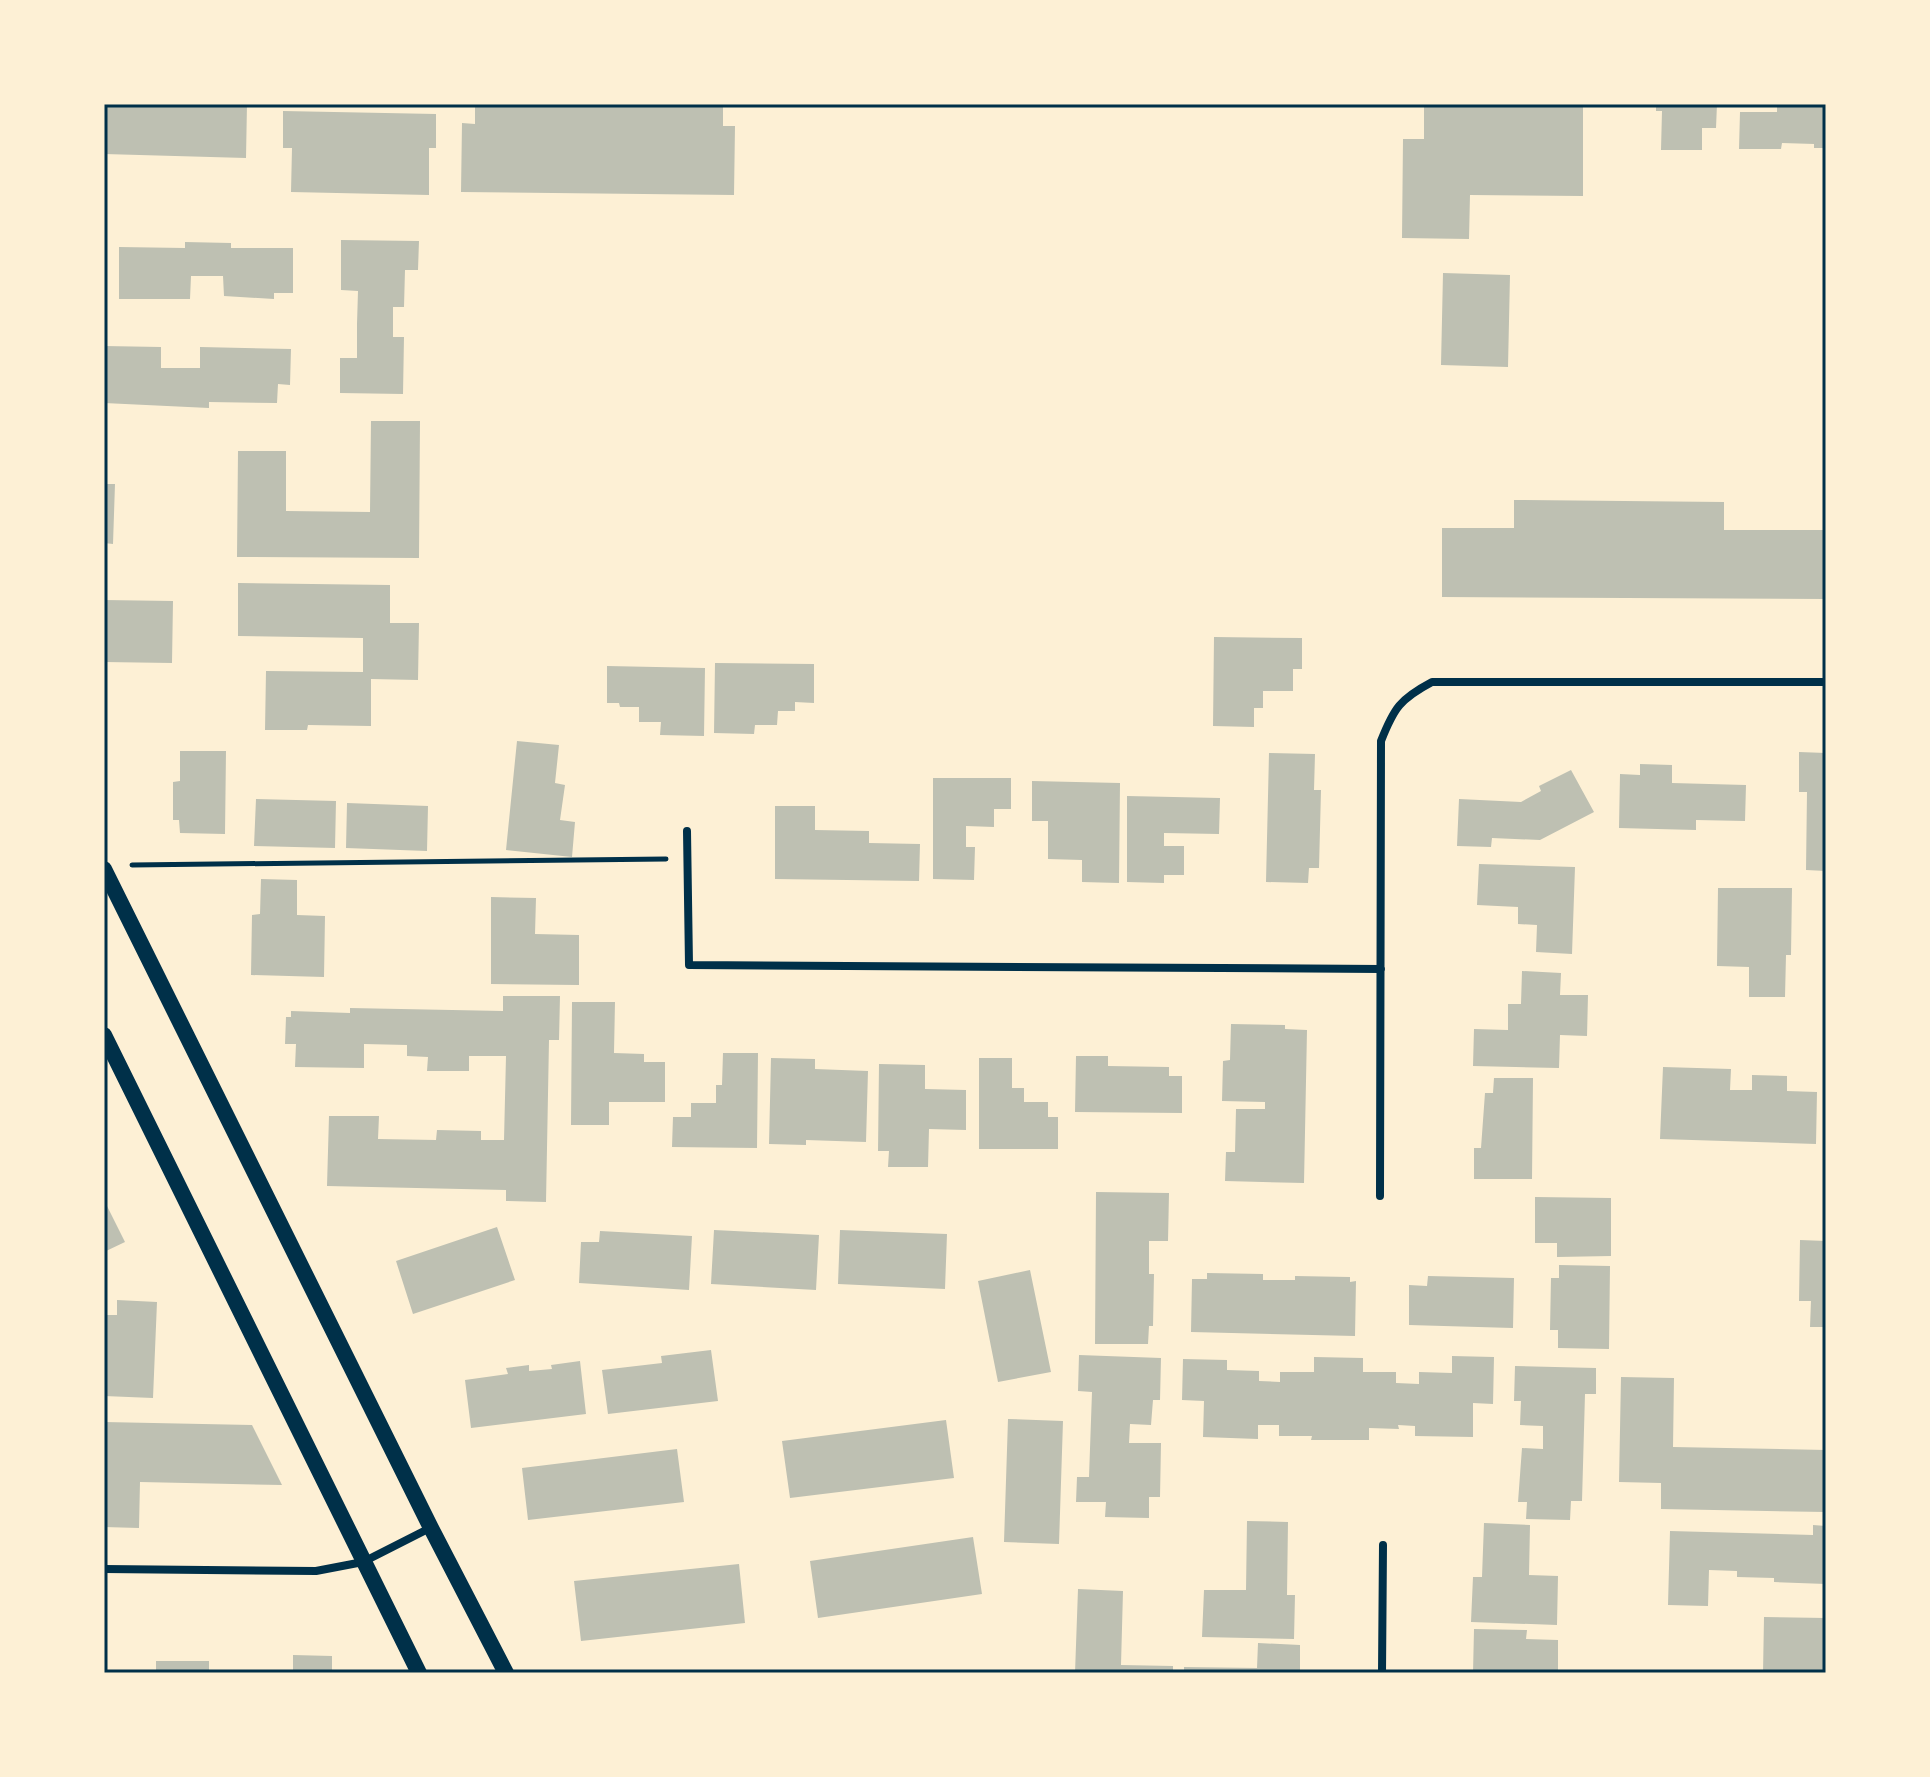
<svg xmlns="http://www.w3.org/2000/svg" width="1930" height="1777" font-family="Montserrat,sans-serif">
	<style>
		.building { fill: #bec0b2 }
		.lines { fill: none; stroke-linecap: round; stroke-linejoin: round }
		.path { stroke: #003049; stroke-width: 5 }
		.minor { stroke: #003049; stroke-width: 8 }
		.secondary { stroke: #003049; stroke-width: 16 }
		.neatline { fill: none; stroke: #003049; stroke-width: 3 }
	</style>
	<rect width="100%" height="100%" fill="#fdf0d5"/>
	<path class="building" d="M104 104H247L246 158 104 154Z
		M475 104H723V126H735L734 195 461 192 462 123 475 124Z
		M1424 104H1583V196L1470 195 1469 239 1402 238 1403 139H1424Z
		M1656 104H1717L1716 128H1702V150H1661L1662 111H1656Z
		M1777 104H1826V148H1814V144L1782 143 1781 149H1739L1740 112H1777Z
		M283 111 436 114V148H429V195L291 192 292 148H283Z
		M341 240 419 241 418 270H405L404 307H393V337H404L403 394 340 393V358H357V324L358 291 341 290Z
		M185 242 231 243V248H293V293H274V299L224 296 223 276H191L190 299H119V247L185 248Z
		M1443 273 1510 275 1508 367 1441 365Z
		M104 346 161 347V368H200V347L291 349 290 385 278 384 277 403 209 402V408L104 403Z
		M371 421H420L419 558 237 557 238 451H286V511L370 512Z
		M104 484H115L113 544 104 543Z
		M1514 500 1724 502V530H1826V599L1442 597V528H1514Z
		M238 583 390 585V623H419L418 680 371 679V726L308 725 307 730H265L266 671 363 672V638L238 636Z
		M104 600 173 601 172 663 104 662Z
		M1214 637 1302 638V669H1293V691H1263V708H1254V727L1213 726Z
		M715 663 814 664V703L795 702V711H778L777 725H755L754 734 714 733Z
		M607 666 705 668 704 736 660 735 661 722H639V707H620L619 703H607Z
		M517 741 559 745 555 783 565 785 560 820 575 822 572 857 506 850Z
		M180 751H226L225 834 180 833 179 820H173V782L180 781Z
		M1799 752 1826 753V871L1806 870 1807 792H1799Z
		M1269 753 1315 754 1314 790H1321L1319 868H1309L1308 883 1266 882Z
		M1640 764 1672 765V783L1746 785 1745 821 1696 820V830L1619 828 1620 774 1640 775Z
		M1571 770 1594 812 1540 840 1492 838 1491 847 1457 846 1459 799 1521 802 1541 791 1539 786Z
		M933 778H1011V809H994V827L966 826V847H975L974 880 933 879Z
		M1032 781 1120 783 1119 883 1082 882V860L1048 859V821H1032Z
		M1127 796 1220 798 1219 834 1164 833V846H1184V875H1164V883L1127 882Z
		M256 799 336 801 335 848 254 846Z
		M347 803 428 806 427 851 346 848Z
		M775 806H815V830L869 831V843L920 844 919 881 775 879Z
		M1479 864 1575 867 1572 954 1536 952 1537 925 1518 924V907L1477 905Z
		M261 879 297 880V915L325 916 324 977 251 975 252 915 260 914Z
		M1718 888H1792L1791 955H1786L1785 997H1749V967L1717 966Z
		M491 897 536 898 535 934 579 935V985L491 984Z
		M1522 971 1561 973 1560 995H1588L1587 1036 1560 1035 1559 1068 1473 1066 1474 1029 1508 1030V1004H1521Z
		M503 996H560L559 1040H549L546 1202 506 1201V1190L327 1186 329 1116H379L378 1139 436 1140 437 1130 481 1131V1140H504L506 1056H469V1071H427L428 1057 407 1056V1045L364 1044V1068L295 1067 296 1044H285L286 1017H291V1011L350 1013V1008L503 1011Z
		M572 1002H615L614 1053 644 1054V1062H665V1102H609V1125H571Z
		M1231 1024 1285 1025V1029L1307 1030 1304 1183 1225 1181 1226 1152H1235L1236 1109H1265V1102L1222 1101 1223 1061 1230 1060Z
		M723 1053H758L757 1148 672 1147 673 1117H691V1103H716V1085H722Z
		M1076 1056H1108V1066L1169 1067V1076H1182V1113L1075 1112Z
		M771 1058 815 1059V1069L868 1071 866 1142 806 1140V1145L769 1144Z
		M979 1058H1012V1088H1024V1102H1048V1117H1058V1149H979Z
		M879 1064 925 1065V1089L966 1090V1130L929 1129 928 1167H888L889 1151H878Z
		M1663 1067 1731 1069 1730 1090H1752V1075L1787 1076V1091L1817 1092 1816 1144 1660 1139Z
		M1494 1078H1533L1532 1179H1474V1148H1481L1485 1093H1493Z
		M1096 1192 1169 1193 1168 1241H1149V1274H1154L1153 1326H1149L1148 1344H1095Z
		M1535 1197 1611 1198V1256L1557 1257V1243H1535Z
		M104 1200 125 1242 104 1252Z
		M497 1227 515 1280 413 1314 396 1261Z
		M714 1230 819 1235 816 1290 711 1284Z
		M840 1230 947 1234 945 1289 838 1284Z
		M600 1231 692 1236 689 1290 579 1283 581 1242H599Z
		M1800 1240 1826 1241V1327H1810L1811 1301H1799Z
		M1559 1265 1610 1266 1609 1349 1558 1348V1330H1550L1551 1278H1559Z
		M1030 1270 1051 1372 998 1382 978 1281Z
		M1207 1273 1263 1274V1280H1295V1276L1350 1277V1282L1356 1281 1355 1336 1191 1332 1192 1279H1207Z
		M1428 1276 1514 1278 1513 1328 1409 1325V1285L1427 1286Z
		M117 1300 157 1302 153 1398 104 1396V1315H117Z
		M711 1350 718 1401 608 1414 602 1370 662 1363 661 1356Z
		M1079 1355 1161 1358 1160 1400H1153L1151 1425 1130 1424 1129 1443H1161L1160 1497H1149V1518L1105 1517 1106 1502H1076L1077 1477H1089L1092 1392 1078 1391Z
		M1452 1356 1494 1357 1493 1404 1473 1403V1437L1415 1436V1426L1398 1425 1399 1429 1369 1428V1440H1311L1312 1436H1279V1425H1258V1439L1203 1437 1204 1401 1182 1400 1183 1359 1227 1360V1370L1259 1371V1381L1280 1382V1372H1314V1357L1363 1358V1372H1396V1383L1419 1384V1372L1452 1373Z
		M580 1361 586 1414 471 1428 465 1380 508 1374 506 1368 529 1365V1371L552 1369 551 1365Z
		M1515 1366 1596 1368V1394H1585L1582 1501H1571L1570 1520 1526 1519 1527 1502H1518L1522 1448 1543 1449V1426L1520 1425 1521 1401H1514Z
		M1621 1377 1674 1378 1673 1447 1826 1450V1512L1661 1509V1483L1619 1482Z
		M1008 1419 1063 1421 1059 1544 1004 1542Z
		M946 1420 954 1478 790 1498 782 1441Z
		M104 1422 252 1425 282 1485 140 1482 139 1528 104 1527Z
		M677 1449 684 1502 528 1520 522 1468Z
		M1247 1521 1288 1522 1287 1595H1295L1294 1639 1202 1637 1204 1590H1246Z
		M1484 1523 1530 1525 1529 1575 1558 1576 1557 1625 1471 1622 1473 1577H1482Z
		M1813 1525 1826 1526V1584L1774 1582V1578L1737 1577V1571L1709 1570 1708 1606 1668 1605 1670 1531 1813 1535Z
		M973 1537 982 1594 818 1618 810 1561Z
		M739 1564 745 1623 581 1641 574 1581Z
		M1078 1589 1123 1591 1121 1665 1173 1666V1673H1075Z
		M1764 1617 1826 1618V1673H1763Z
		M1474 1629 1527 1630 1526 1639 1558 1640V1673H1473Z
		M1258 1643 1300 1645V1670H1311V1673H1184V1667L1257 1668Z
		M293 1655 332 1656V1673H293Z
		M156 1661H209V1673H156Z"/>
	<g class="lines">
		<path class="path" d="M132 865 666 859"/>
		<path class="minor" d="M687 831 689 965 1381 969
			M1380 1196 1381 741C1394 708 1400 699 1432 682H1826
			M104 1569 316 1571 363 1562 430 1528
			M1382 1673 1383 1545"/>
		<path class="secondary" d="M104 869 431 1528 506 1673
			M104 1035 419 1673"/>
	</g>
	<rect width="1930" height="1777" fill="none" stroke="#fdf0d5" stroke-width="212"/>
	<rect x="106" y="106" width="1718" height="1565" class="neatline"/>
</svg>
